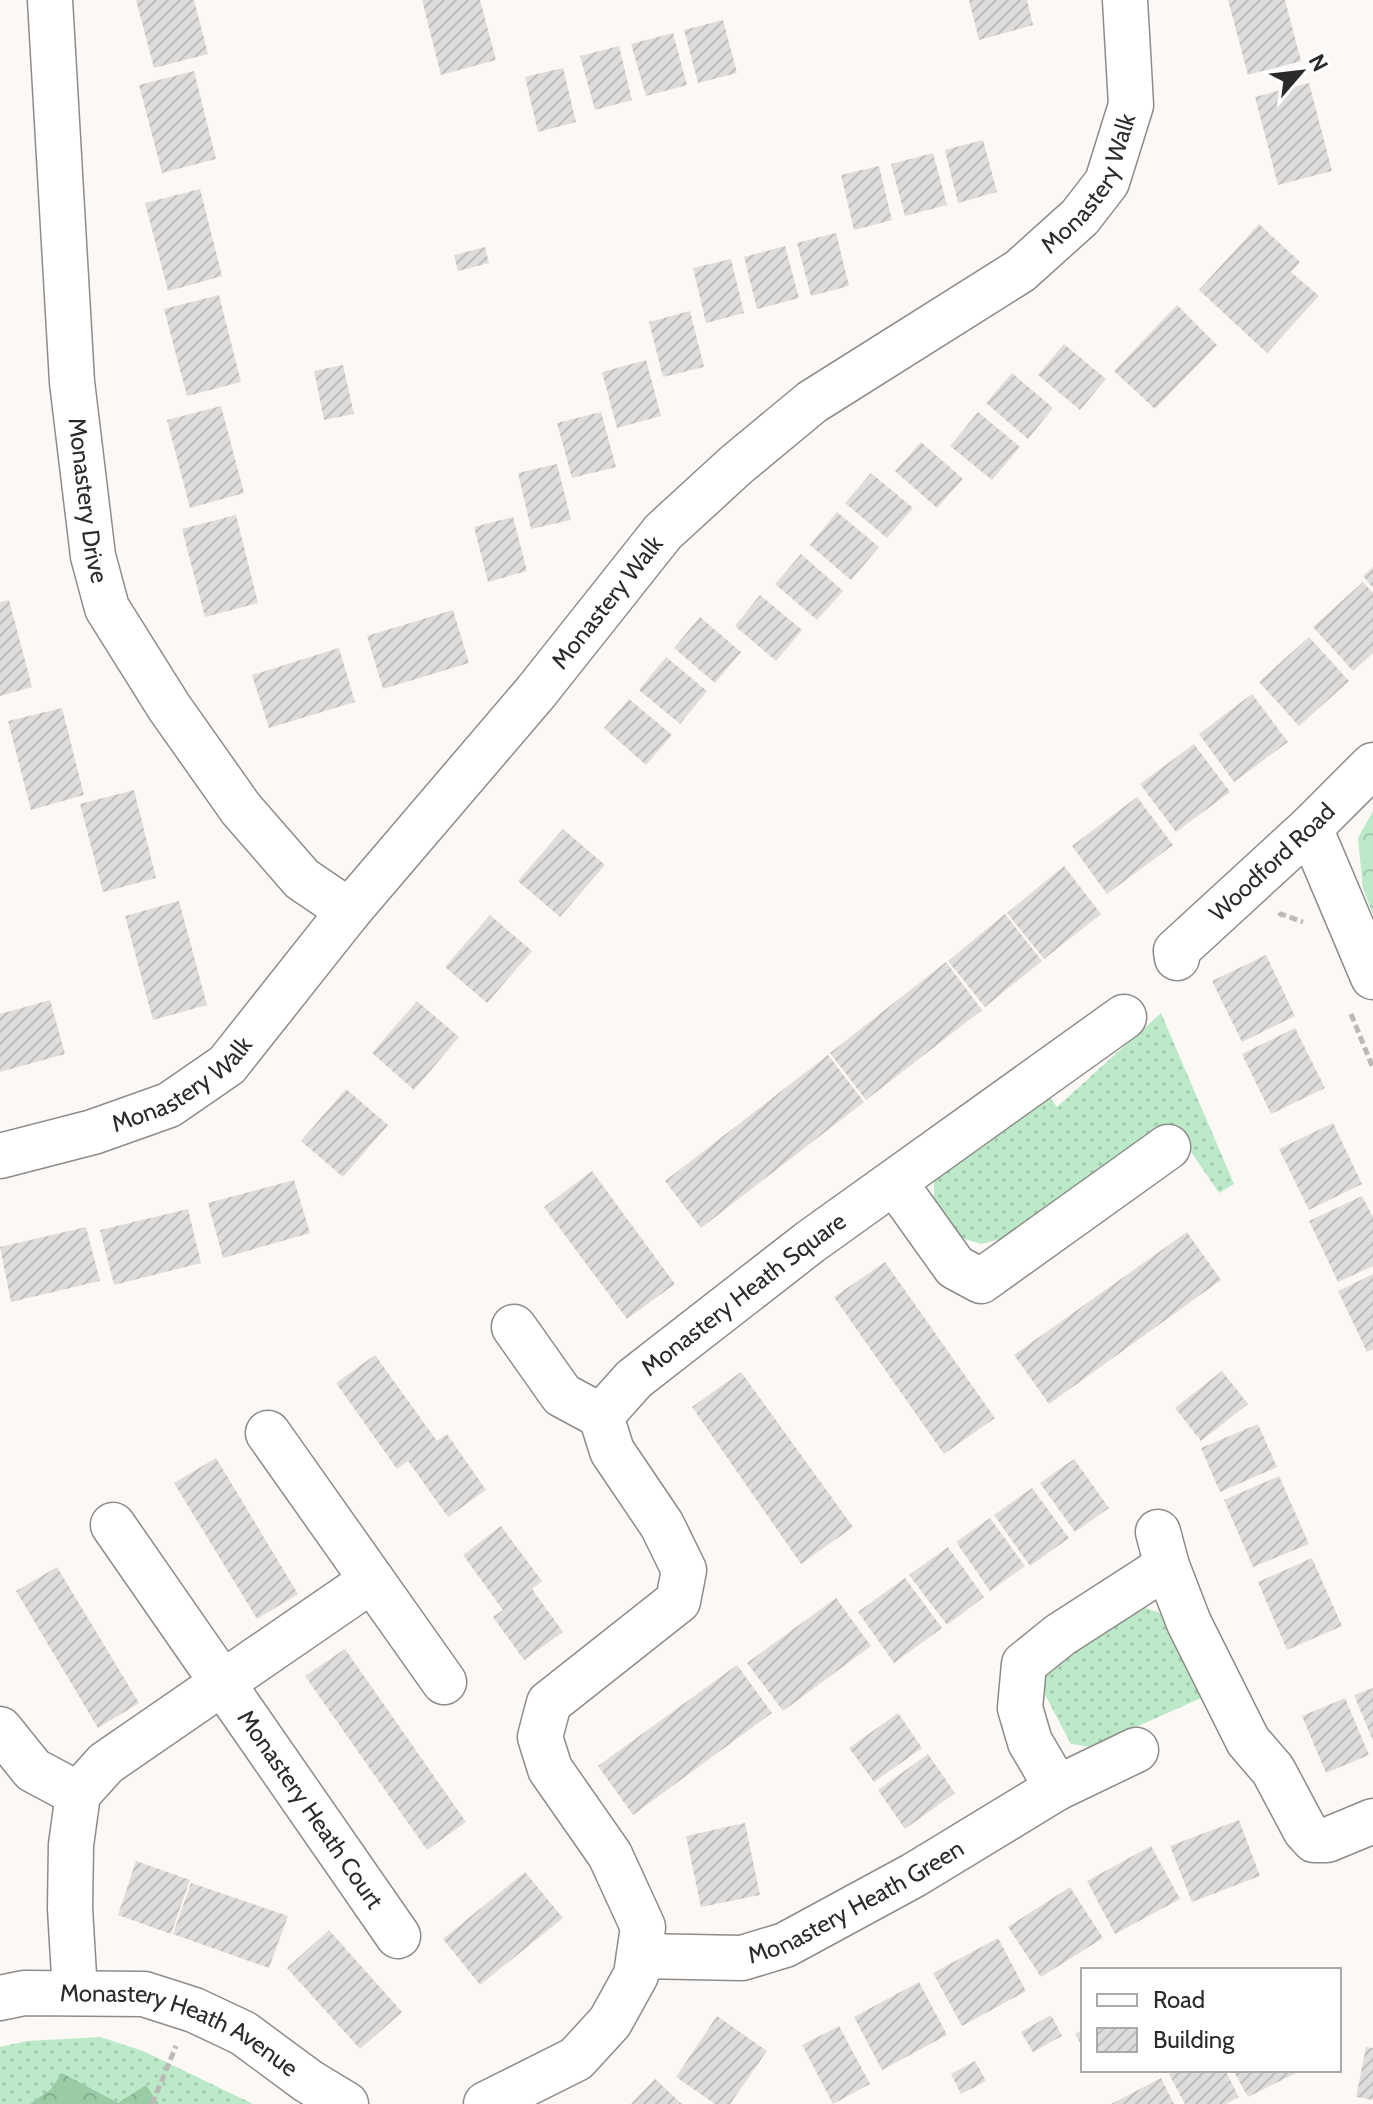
<svg xmlns="http://www.w3.org/2000/svg" width="1373" height="2104" font-family="Cabin,sans-serif">
	<style>
		.grass { fill: url(#grass-dots) }
		.forest { fill: url(#forest-crowns) }
		.park { fill: url(#park-crowns) }
		.building { fill: url(#building-hatch) }
		.lines { fill: none; stroke-linecap: round; stroke-linejoin: round }
		.minor-casing { stroke: #8e8c8a; stroke-width: 47 }
		.path { stroke: #bcbab8; stroke-width: 5; stroke-dasharray: 8 4; stroke-linecap: butt }
		.minor { stroke: #fff; stroke-width: 44 }
		.labels { text-anchor: middle; stroke-width: 8; stroke-linejoin: round; paint-order: stroke }
		.street-label { font-size: 24px; fill: #2c2b2a; stroke: #fff }
	</style>
	<defs>
		<pattern id="grass-dots" width="8" height="8" patternUnits="userSpaceOnUse" patternTransform="scale(2)"><rect width="8" height="8" fill="#bceac8"/><path d="M2 2h.1M6 6h.1" fill="none" stroke="#a2c9ac" stroke-width="1.8" stroke-linecap="round"/></pattern>
		<pattern id="forest-crowns" width="20" height="18" patternUnits="userSpaceOnUse" patternTransform="scale(2)"><rect width="20" height="18" fill="#99cba6"/><path d="M2 6a3 3 0 1 1 6 0M12 15a3 3 0 1 1 6 0" fill="none" stroke="#84ae8f"/></pattern>
		<pattern id="park-crowns" width="20" height="18" patternUnits="userSpaceOnUse" patternTransform="scale(2)"><rect width="20" height="18" fill="#bceac8"/><path d="M2 6a3 3 0 1 1 6 0M12 15a3 3 0 1 1 6 0" fill="none" stroke="#a2c9ac"/></pattern>
		<pattern id="building-hatch" width="6" height="6" patternUnits="userSpaceOnUse" patternTransform="scale(2)"><rect width="6" height="6" fill="#dfdddb"/><path d="M-1 1l2-2M0 6l6-6M5 7l2-2" fill="none" stroke="#c0bebc"/></pattern>
	</defs>
	<rect width="100%" height="100%" fill="#fbf8f6"/>
	<path class="grass" d="M1161 1013 1234 1184 1219 1193 1174 1127 1153 1130 1001 1239 981 1244 958 1237 934 1204V1177L1045 1091 1057 1107Z
		M1140 1606 1160 1613 1172 1626 1208 1695 1091 1747 1071 1744 1043 1691 1046 1672 1077 1646Z
		M100 2037 143 2051 253 2104H0V2047L27 2041Z"/>
	<path class="forest" d="M62 2073 118 2103 146 2085 159 2104H30L51 2089Z"/>
	<path class="park" d="M1373 811V914L1363 889 1358 838Z"/>
	<path class="building" d="M136 0H194L208 54 154 68Z
		M422 0H480L496 60 441 75Z
		M969 0H1027L1033 25 979 40Z
		M1228 0H1285L1301 61 1248 75Z
		M723 20 737 73 698 83 684 30Z
		M673 33 687 85 646 96 631 44Z
		M619 46 632 100 595 110 580 56Z
		M563 68 576 122 538 132 525 77Z
		M194 71 216 159 162 173 139 85Z
		M1309 83 1332 171 1278 185 1255 97Z
		M983 140 997 192 958 203 945 150Z
		M933 153 947 205 905 216 891 164Z
		M879 166 892 220 854 230 841 175Z
		M200 189 222 276 168 291 145 203Z
		M1259 224 1300 262 1291 272 1319 296 1267 353 1199 290Z
		M836 233 849 286 811 296 797 243Z
		M785 246 799 298 757 309 744 257Z
		M485 247 489 263 458 271 454 255Z
		M731 259 744 313 706 323 693 268Z
		M219 295 241 382 187 396 164 309Z
		M1177 305 1217 345 1155 409 1114 371Z
		M690 311 704 367 663 377 649 322Z
		M1064 344 1106 379 1080 410 1038 375Z
		M646 360 661 416 617 428 602 372Z
		M343 365 354 414 324 420 314 371Z
		M1012 373 1053 408 1028 439 986 403Z
		M221 406 244 493 190 508 167 420Z
		M601 412 616 467 572 478 557 423Z
		M978 412 1020 447 992 480 950 446Z
		M921 442 963 479 937 508 895 471Z
		M557 464 571 520 531 529 518 473Z
		M871 473 913 508 887 538 845 503Z
		M837 512 879 547 851 580 810 545Z
		M236 515 258 603 205 617 182 529Z
		M513 517 527 571 488 582 474 527Z
		M801 554 843 591 817 620 775 584Z
		M1373 567V588L1363 576Z
		M1363 582 1373 593V653L1353 671 1313 627Z
		M760 595 802 630 776 661 735 626Z
		M9 600 32 687 0 696V602Z
		M453 610 469 663 383 689 367 636Z
		M700 617 741 652 715 683 674 648Z
		M1309 637 1349 681 1299 726 1259 682Z
		M339 648 355 702 269 728 252 675Z
		M666 657 707 691 680 724 639 690Z
		M1252 694 1288 742 1234 782 1199 734Z
		M629 699 672 735 646 765 604 728Z
		M62 708 84 795 31 810 8 721Z
		M1194 744 1230 792 1176 832 1140 784Z
		M134 790 156 878 103 892 80 804Z
		M1137 797 1173 845 1107 894 1072 846Z
		M563 829 605 865 560 917 518 881Z
		M1064 866 1101 914 1044 959 1007 913Z
		M179 901 207 1005 153 1020 125 916Z
		M1005 914 1042 961 985 1007 948 961Z
		M490 915 532 951 487 1003 445 967Z
		M1266 955 1295 1016 1242 1042 1212 981Z
		M946 962 982 1010 866 1100 830 1053Z
		M50 1000 65 1054 0 1072V1014Z
		M417 1001 459 1037 414 1090 372 1053Z
		M1295 1028 1325 1088 1271 1114 1242 1054Z
		M828 1055 864 1102 701 1228 665 1181Z
		M346 1089 388 1125 343 1177 301 1141Z
		M1333 1123 1362 1184 1309 1210 1279 1149Z
		M592 1171 675 1284 627 1319 544 1207Z
		M294 1180 310 1233 223 1258 208 1203Z
		M1362 1196 1373 1217V1266L1338 1282 1309 1221Z
		M188 1209 201 1263 114 1285 100 1230Z
		M86 1227 100 1281 11 1302 0 1247Z
		M1187 1232 1221 1280 1049 1404 1014 1355Z
		M885 1262 995 1418 944 1454 834 1297Z
		M1373 1274V1349L1367 1352 1338 1291Z
		M375 1355 437 1441 447 1434 486 1490 448 1517 408 1461 397 1469 336 1383Z
		M1222 1371 1248 1404 1201 1441 1175 1408Z
		M741 1372 853 1527 801 1564 692 1407Z
		M1258 1424 1277 1467 1220 1492 1201 1448Z
		M216 1458 298 1594 257 1619 174 1483Z
		M1074 1459 1109 1508 1075 1532 1040 1483Z
		M1279 1476 1309 1544 1253 1567 1224 1500Z
		M1032 1488 1069 1538 1030 1566 994 1515Z
		M990 1518 1025 1566 990 1591 956 1542Z
		M501 1526 542 1581 532 1589 563 1632 524 1660 493 1617 503 1610 463 1555Z
		M948 1547 984 1597 947 1625 909 1575Z
		M1312 1558 1342 1626 1287 1650 1258 1582Z
		M57 1567 139 1703 98 1728 16 1591Z
		M905 1578 942 1628 894 1663 858 1612Z
		M836 1598 871 1646 783 1711 747 1663Z
		M345 1649 466 1822 427 1850 305 1676Z
		M737 1665 772 1713 633 1815 598 1766Z
		M1373 1688V1741L1354 1695Z
		M1345 1698 1369 1755 1326 1773 1302 1716Z
		M898 1713 922 1748 874 1782 849 1748Z
		M928 1754 955 1793 905 1829 878 1790Z
		M1239 1820 1260 1876 1192 1902 1170 1846Z
		M745 1823 760 1895 701 1907 686 1836Z
		M1151 1846 1180 1899 1115 1934 1087 1881Z
		M136 1861 190 1880 171 1934 118 1915Z
		M525 1872 563 1918 480 1985 443 1939Z
		M191 1883 288 1916 269 1968 173 1934Z
		M1070 1887 1103 1938 1041 1977 1008 1927Z
		M329 1930 402 2012 360 2049 287 1968Z
		M998 1938 1026 1991 962 2026 933 1973Z
		M919 1982 947 2035 882 2070 854 2017Z
		M1051 2015 1062 2036 1033 2052 1021 2032Z
		M717 2016 767 2051 730 2104H715L676 2077Z
		M839 2026 870 2084 833 2104 802 2045Z
		M1083 2030V2048L1075 2034Z
		M1366 2047 1373 2048V2100L1356 2097Z
		M975 2061 986 2081 961 2094 951 2074Z
		M1177 2070H1225L1239 2097 1226 2104H1185L1169 2074Z
		M1233 2070H1302L1248 2097Z
		M1161 2078 1174 2104H1111L1138 2090Z
		M655 2079 682 2104H631Z"/>
	<g class="lines">
		<defs>
			<g id="minor">
				<path id="s1" d="M50 0 72 382 93 556 107 608 169 707 241 809 302 879 349 911"/>
				<path d="M1310 828 1373 977"/>
				<path id="s2" d="M1177 958 1176 951 1310 828 1373 765"/>
				<path id="s3" d="M0 1156 93 1132 169 1105 227 1065 349 911 536 692 663 532 736 465 812 402 1020 271 1080 217 1107 182 1131 105 1125 0"/>
				<path d="M895 1183 955 1267 981 1281 1168 1147"/>
				<path d="M514 1327 562 1395 601 1416"/>
				<path id="s4" d="M601 1416 634 1379 810 1242 1124 1017"/>
				<path d="M268 1433 444 1682"/>
				<path id="s5" d="M113 1525 398 1936"/>
				<path d="M1158 1532 1167 1566 1189 1623 1248 1741 1273 1770 1305 1830 1314 1840H1327L1373 1821"/>
				<path d="M0 1729 33 1770 78 1794"/>
				<path d="M1057 1788 1030 1742 1020 1708 1024 1664 1060 1635 1167 1566"/>
				<path id="s6" d="M639 1956 742 1958 785 1945 914 1875 1057 1788 1136 1750"/>
				<path d="M75 1993 70 1908 71 1845 78 1794 106 1763 372 1580"/>
				<path id="s7" d="M0 1998 24 1993 144 1994 194 2010 243 2033 308 2081 346 2104"/>
				<path d="M486 2104 576 2059 610 2022 636 1975 643 1927 610 1855 550 1769 540 1737 549 1703 678 1601 684 1570 662 1525 612 1451 601 1416"/>
			</g>
		</defs>
		<use href="#minor" class="minor-casing"/>
		<path class="path" d="M1279 916 1281 914 1303 922
			M1351 1014 1373 1068
			M152 2104 176 2046"/>
		<use href="#minor" class="minor"/>
	</g>
	<g class="labels">
		<g class="street-label">
			<text dy="8" stroke="none"><textPath href="#s3" startOffset="1494">Monastery Walk</textPath></text>
			<text dy="8" stroke="none"><textPath href="#s1" startOffset="502">Monastery Drive</textPath></text>
			<text dy="8" stroke="none"><textPath href="#s3" startOffset="846">Monastery Walk</textPath></text>
			<text dy="8" stroke="none"><textPath href="#s2" startOffset="138">Woodford Road</textPath></text>
			<text dy="8" stroke="none"><textPath href="#s3" startOffset="198">Monastery Walk</textPath></text>
			<text dy="8" stroke="none"><textPath href="#s4" startOffset="188">Monastery Heath Square</textPath></text>
			<text dy="8" stroke="none"><textPath href="#s5" startOffset="346">Monastery Heath Court</textPath></text>
			<text dy="8" stroke="none"><textPath href="#s6" startOffset="230">Monastery Heath Green</textPath></text>
			<text dy="8" stroke="none"><textPath href="#s7" startOffset="188">Monastery Heath Avenue</textPath></text>
		</g>
	</g>
	<rect x="1081" y="1968" width="260" height="104" fill="#ffffff" stroke="#abaaaa" stroke-width="2"/>
	<rect x="1097" y="1994" width="40" height="12" fill="#ffffff" stroke="#abaaaa" stroke-width="2"/>
	<text x="1153" y="2008" font-size="24" fill="#2c2b2a">Road</text>
	<rect x="1097" y="2028" width="40" height="24" fill="url(#building-hatch)" stroke="#abaaaa" stroke-width="2"/>
	<text x="1153" y="2048" font-size="24" fill="#2c2b2a">Building</text>
	<g transform="translate(1301 72) rotate(62)" stroke="#ffffff" stroke-width="6" paint-order="stroke">
	<path d="M0-6L14 30L0 20L-14 30Z" fill="#2c2b2a"/>
	<text y="-12" font-size="22" font-weight="bold" text-anchor="middle" fill="#2c2b2a">N</text>
	</g>
</svg>
